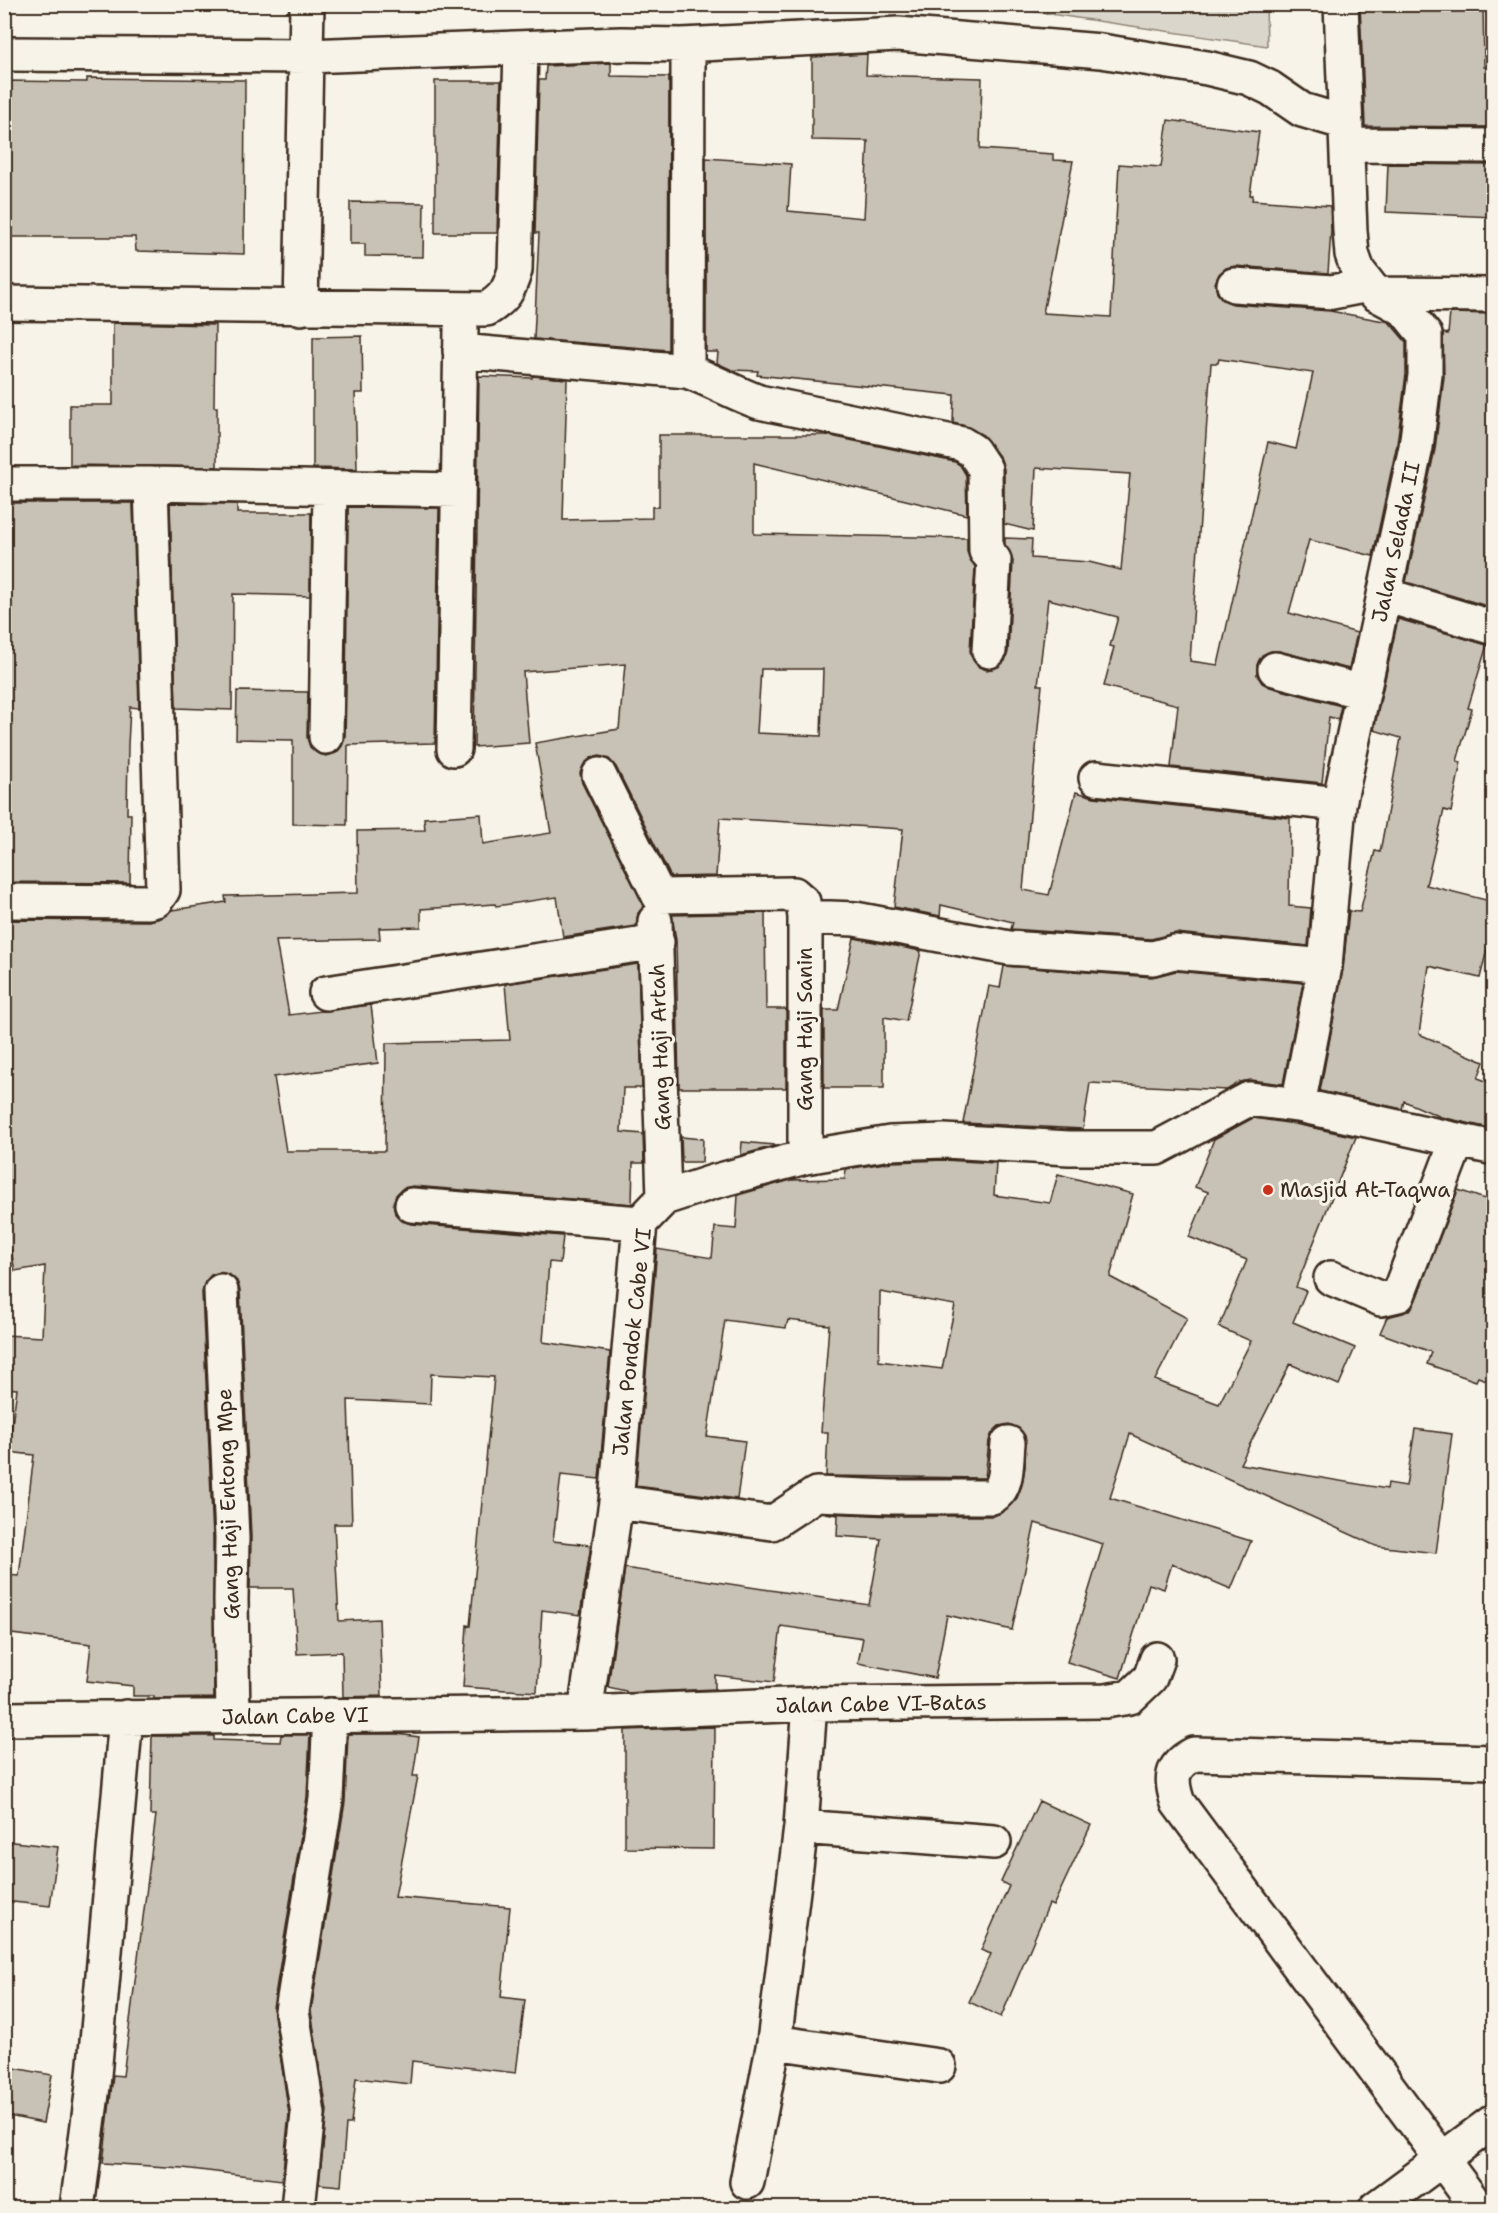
<svg xmlns="http://www.w3.org/2000/svg" width="1498" height="2213" font-family="'Shantell Sans',sans-serif">
	<style>
		.green { fill: #dbd6cb; stroke: #8b8074; stroke-width: 1.5 }
		.building { fill: #c8c1b6; stroke: #3b2a1e; stroke-width: 1.5; fill-rule: evenodd }
		.lines { fill: none; stroke-linecap: round; stroke-linejoin: round }
		.minor-casing { stroke: #3b2a1e; stroke-width: 38 }
		.minor { stroke: #f7f3e8; stroke-width: 33 }
		.poi-dot { fill: #c8321e; stroke: #f7f3e8; stroke-width: 2 }
		.labels { text-anchor: middle; stroke-width: 6; stroke-linejoin: round; paint-order: stroke }
		.street-label { font-size: 21px; fill: #3b2a1e; stroke: #f7f3e8 }
		.poi-label { font-size: 21px; fill: #3b2a1e; stroke: #f7f3e8; text-anchor: start }
	</style>
	<rect width="100%" height="100%" fill="#f7f3e8"/>
	<filter id="ink" filterUnits="userSpaceOnUse"><feTurbulence type="fractalNoise" baseFrequency=".0167" numOctaves="2"/><feDisplacementMap in="SourceGraphic" scale="12" xChannelSelector="R" yChannelSelector="G"/><feConvolveMatrix kernelMatrix="1 2 1 2 8 2 1 2 1" color-interpolation-filters="sRGB"/></filter>
	<g filter="url(#ink)">
		<path class="green" d="M989 5H1266L1267 46Z"/>
		<path class="building" d="M1360 4H1483L1484 67H1494V127L1365 126Z
			M867 54 866 75 982 78 980 149 1053 154V160L1073 161 1043 313 1111 317 1119 164 1161 167 1168 120 1259 132 1250 195H1253L1252 200 1330 206 1331 231 1328 273 1235 266 1226 268 1219 274 1215 283 1217 293 1223 300 1233 304 1330 311 1389 322 1406 342V374L1397 444 1373 556 1309 540 1289 613 1357 633 1349 669 1279 651H1271L1262 655 1257 665V675L1262 683 1270 687 1341 706 1338 719 1329 717 1322 783 1171 767 1178 705 1104 686 1114 647 1110 646 1118 617 1048 599 1038 685H1042L1023 890 1049 895 1076 792 1094 797 1290 818 1289 906 1311 908 1308 946 1176 933 1151 939 1011 929 1013 922 941 905 940 916 894 907 903 829 720 818 716 876 671 877 616 767 609 759 600 756 591 758 584 764 580 773 582 783 644 906 638 913 636 926 563 937 557 897 496 906 495 904 421 909V927L379 928 380 939 276 941 289 1015 371 1005 378 1063 274 1077 286 1151H385L386 1043 510 1040 505 984 638 964 642 1088H623L621 1132 643 1134 644 1163H633L632 1204 413 1186 403 1188 396 1195 393 1203 395 1214 402 1221 411 1224 563 1236 560 1263 549 1262 543 1342 610 1352 599 1479 561 1475 553 1541 591 1545 580 1615 542 1610 537 1692 463 1687 467 1625 470 1626 494 1377 431 1374 430 1404 348 1400 352 1524H334L339 1621 379 1619 382 1696 343 1697 342 1652 297 1654 293 1588H250L251 1537 240 1290 237 1281 230 1275 220 1272 211 1275 205 1282 202 1292 213 1538 214 1698 154 1699V1696H133V1686L87 1681 91 1644 4 1633V1575L19 1576 34 1455 8 1452 17 1389 4 1388V1335L42 1337 45 1266 15 1271 11 1250 4 1253V920L149 921 161 918 172 910 226 902 225 896 358 893 357 831 425 830 424 818 481 814 483 844 551 833 535 743 619 729 625 664 523 672 529 743 474 747 479 376 532 378V376L567 379 563 520 652 518V507H659V435H826L955 462 960 465 966 475 967 515 754 463V534L967 538V552L975 567 970 651 973 660 979 667 987 670 998 667 1005 661 1008 652 1013 561 1005 544V538L1032 539 1031 558 1089 562 1121 570 1130 474 1036 468 1033 531 1004 524V469L1001 459 983 435 966 426 953 423 954 395 757 375 758 371 732 370 717 363 718 352H706V158L791 164 788 211 864 218 868 141 812 140V57ZM1219 359 1313 373 1296 449 1268 442 1218 665 1190 661 1211 363H1218ZM761 669H823L821 736 757 733Z
			M611 63V76L669 77 668 350 534 339 539 233H535L539 80H545L546 66Z
			M87 78 245 80 244 254 136 251 135 237H4V81L87 82Z
			M435 81H501L497 233H435Z
			M1388 164 1494 165V217L1386 212Z
			M350 202 424 203 423 257 365 256V244H350Z
			M1450 313 1494 314V608L1406 582 1435 449 1444 377 1443 333 1448 334Z
			M113 323 215 325 214 407H217V467L70 465V405H113Z
			M362 336 363 393H355L357 469 313 468V337Z
			M4 503H133L139 708 130 707 128 745 127 814H131L130 883 4 882Z
			M170 503 237 504V513H311L310 596 233 594 232 710 176 708Z
			M348 507 439 508 435 743 348 745 347 825 293 824V740L236 739 237 691 308 692 307 737 310 747 317 753 326 756 336 753 342 746 345 737 346 692Z
			M1398 619 1487 645 1468 708 1472 709 1457 761 1461 762 1451 812 1444 810 1426 885 1494 902V921L1480 978 1429 966 1419 1034 1484 1062 1478 1078 1494 1084V1129L1441 1117 1404 1101 1402 1109 1320 1091 1343 969 1349 911 1360 912 1375 851 1380 852 1401 738 1374 730Z
			M765 913 766 1009H786V1088H679L676 940 672 915Z
			M854 938 921 951 906 1021 884 1017V1088H824V1010H838Z
			M1004 966 1152 977 1176 971 1303 983 1283 1084 1251 1080 1240 1082 1227 1090 1090 1083 1083 1129 963 1123 989 986 1000 988Z
			M1253 1118 1295 1124 1356 1137 1296 1287 1306 1291 1293 1322 1355 1348 1339 1385 1290 1364 1240 1464 1387 1489 1388 1483 1406 1486 1415 1429 1452 1434 1436 1553 1376 1546 1130 1434 1110 1498 1251 1541 1231 1589 1172 1564 1164 1589 1149 1584 1120 1678 1067 1662 1103 1544 1035 1523 1012 1630 947 1615 935 1678 858 1663 863 1638 781 1626 774 1682 715 1675V1689L626 1693V1691L608 1687 625 1568 869 1605 881 1539 837 1536 838 1515 825 1513 892 1516H993L1003 1512 1017 1498 1022 1485 1025 1467V1436L1019 1428 1009 1424 999 1426 992 1433 989 1441 985 1478 826 1476 828 1432H821L829 1325 788 1320 786 1328 725 1320 707 1436 745 1441 737 1499 636 1486 657 1249 712 1258 715 1227 736 1229 738 1195 791 1180 845 1179 846 1169 892 1162 944 1160 996 1163 994 1195 1050 1203 1058 1174 1133 1194 1110 1277 1187 1318 1155 1380 1219 1404 1251 1341 1219 1327 1247 1260 1189 1237 1208 1192 1195 1187 1214 1139ZM880 1292 955 1305 942 1369 879 1361Z
			M681 1137 703 1139 702 1162H682Z
			M742 1142 774 1145V1146L741 1155Z
			M1458 1190 1494 1202V1383L1478 1377 1476 1381 1427 1364 1431 1352 1380 1333 1387 1317 1403 1313 1411 1309 1415 1302Z
			M715 1727 714 1849 625 1848V1730Z
			M348 1734H397L419 1737 413 1776H418L395 1897 510 1907 501 1997 525 2000 516 2073 412 2061 410 2084 356 2078 351 2124H346L341 2186 319 2184 327 2111 311 2011 345 1802Z
			M281 1735H310L307 1797 273 2008 289 2114 282 2180 183 2168 103 2163 113 2075 123 2076 156 1815H150L152 1736H214V1740L280 1742Z
			M1039 1801 1091 1825 1053 1906 1049 1904 1001 2017 969 2002 991 1954 981 1950 1009 1886 1001 1882Z
			M4 1841 58 1847 50 1906 4 1901Z
			M4 2066 52 2075 43 2123 4 2115Z"/>
		<g class="lines">
			<defs>
				<path id="minor" d="M682 45 688 59 687 371
					M4 54 307 56 621 44 682 45 898 34 1101 51 1207 68 1249 78 1270 88 1302 110 1346 123
					M1347 145 1494 146
					M1234 285 1332 292 1369 285
					M1378 294 1494 295
					M4 303 487 309C505 298 509 290 515 270L521 49
					M301 308 307 4
					M460 351 687 371C712 380 734 393 759 402L962 444 973 451 985 469 986 551 994 560 989 651
					M4 484H151L457 490
					M1385 595 1494 628
					M1275 669 1363 692
					M326 737 330 489
					M454 749 461 329
					M599 775 659 896 794 894 803 902 805 917V1157
					M1096 778 1339 804
					M4 901 149 902 156 900 163 890 151 484
					M805 917 855 919 1009 948 1153 958 1174 952 1325 966
					M655 921 664 1198
					M326 993 657 942
					M1298 1105 1325 966 1339 804 1416 447 1425 375V335L1404 309 1376 294 1358 271 1352 254 1350 231 1341 4
					M412 1205 640 1223
					M1331 1278 1381 1299 1398 1295 1457 1141
					M221 1291 232 1538 231 1600 233 1717
					M616 1502 772 1523 816 1494 892 1497H992C1009 1488 1006 1460 1008 1443
					M585 1713 616 1502 640 1223 664 1198 713 1182 805 1157 890 1143 944 1141 1069 1148H1157L1249 1099 1298 1105 1494 1148
					M4 1719 585 1713 810 1704 1105 1701 1130 1697 1150 1678 1157 1659
					M801 1827 994 1842
					M774 2042 939 2066
					M747 2182 774 2042 801 1827 810 1704
					M77 2208 93 2086 126 1717
					M298 2208 308 2114 292 2011 326 1799 330 1715
					M1376 2208 1494 2121
					M1478 2208 1178 1803C1170 1780 1170 1766 1194 1754L1494 1762"/>
			</defs>
			<use href="#minor" class="minor-casing"/>
			<use href="#minor" class="minor"/>
		</g>
	</g>
	<circle class="poi-dot" cx="1268" cy="1190" r="6"/>
	<g class="labels">
		<g class="street-label">
			<text transform="translate(1396 542) rotate(-78)" y="7">Jalan Selada II</text>
			<text transform="translate(805 1029) rotate(-90)" y="7">Gang Haji Sanin</text>
			<text transform="translate(660 1047) rotate(-92)" y="7">Gang Haji Artah</text>
			<text transform="translate(632 1342) rotate(-84)" y="7">Jalan Pondok Cabe VI</text>
			<text transform="translate(228 1504) rotate(-92)" y="7">Gang Haji Entong Mpe</text>
			<text transform="translate(881 1704) rotate(-1)" y="7">Jalan Cabe VI-Batas</text>
			<text transform="translate(295 1716) rotate(-1)" y="7">Jalan Cabe VI</text>
		</g>
		<g class="poi-label">
			<text x="1280" y="1197">Masjid At-Taqwa</text>
		</g>
	</g>
	<rect width="1498" height="2213" fill="none" stroke="#f7f3e8" stroke-width="24"/>
	<rect x="12" y="12" width="1474" height="2189" fill="none" stroke="#3b2a1e" stroke-width="2" filter="url(#ink)"/>
</svg>
